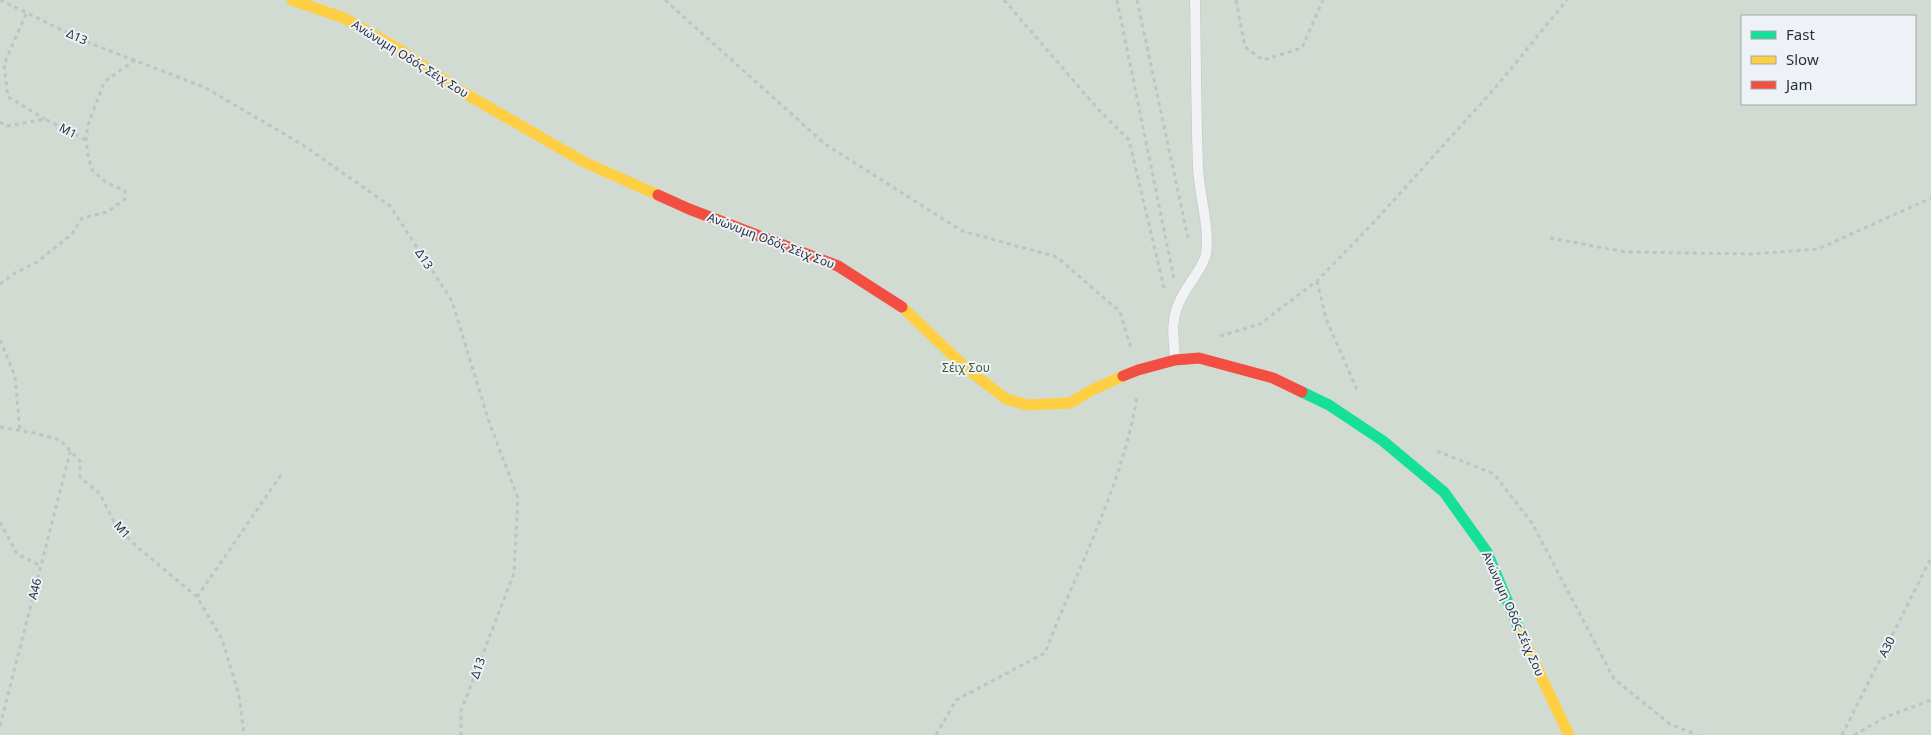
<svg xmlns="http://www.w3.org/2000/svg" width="1931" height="735" font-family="'Noto Sans',sans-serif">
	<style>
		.green { fill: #d2dbd2; fill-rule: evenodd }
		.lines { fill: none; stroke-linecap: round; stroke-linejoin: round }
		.lane-casing { stroke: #bfc2c5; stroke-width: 11 }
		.path { stroke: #c0c2c7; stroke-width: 3; stroke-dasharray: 4 4; stroke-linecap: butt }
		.lane { stroke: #f1f2f3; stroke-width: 10 }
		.fast { stroke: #16e098; stroke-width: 11 }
		.slow { stroke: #ffcf43; stroke-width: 11 }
		.jam { stroke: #f24e42; stroke-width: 11 }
		.labels { text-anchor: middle; stroke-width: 4; stroke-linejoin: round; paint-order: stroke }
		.street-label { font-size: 12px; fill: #273140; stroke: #eef2f6 }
		.park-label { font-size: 12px; fill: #3c5c34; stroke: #eef2f6 }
	</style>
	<rect width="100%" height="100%" fill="#e1e4e7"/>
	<path class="green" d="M0 0H1931V735H0ZM1742 16H1915V104H1742Z"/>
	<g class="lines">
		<defs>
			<path id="lane" d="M1175 359C1174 339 1170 322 1179 303 1185 287 1203 269 1206 254 1210 227 1199 194 1198 167 1196 111 1196 56 1195 0"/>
		</defs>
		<use href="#lane" class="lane-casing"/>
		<path class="path" d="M0 0 87 42 204 87 303 145 390 206 452 301 488 419 518 498 514 573 461 711V735
			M665 0 825 144 962 231 1057 257 1120 312 1131 348
			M1004 0 1098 109 1129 140 1165 292
			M1117 0 1174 279
			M1137 0 1188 238
			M1236 0 1245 47 1263 60 1302 48 1323 0
			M26 14 4 64 8 97 45 119
			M0 122 7 126 45 119 86 140
			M1550 238 1626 252 1753 254 1818 249 1931 198
			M1317 281 1326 319 1358 392
			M0 284 15 273 37 262 72 234 82 218 107 212 125 199V191L107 183 92 170 88 155 86 140 88 125 104 82 135 60
			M1220 336 1260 324 1317 281 1374 222 1496 87 1567 0
			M0 340 15 376 20 431
			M0 427 34 433 60 440 80 461V477L100 494 115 524 135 545 197 597 222 639 239 695 244 735
			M1437 451 1494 474 1532 523 1614 679 1670 724 1697 735
			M0 522 17 554 41 566
			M197 597 281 475
			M0 726 70 452
			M936 735 956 700 1045 653C1077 569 1122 487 1137 397
			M1842 735 1931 558
			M1854 735 1886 717 1931 700"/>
		<use href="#lane" class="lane"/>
		<path class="fast" d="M1302 392 1329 405 1383 441 1444 492 1487 552 1521 634"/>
		<path class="slow" d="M292 0 344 18 400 50 459 90 584 162 658 195
			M902 307 966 368 1006 399 1028 405 1070 403 1092 390 1123 376
			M1521 634 1569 735"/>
		<path class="jam" d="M658 195 689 209 838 266 902 307
			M1123 376 1138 370 1175 360 1199 358 1273 378 1302 392"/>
	</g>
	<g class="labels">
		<g class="street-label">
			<text transform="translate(77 37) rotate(24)" y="4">Δ13</text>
			<text transform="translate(410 59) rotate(32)" y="4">Ανώνυμη Οδός Σέιχ Σου</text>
			<text transform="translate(68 131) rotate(27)" y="4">Μ1</text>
			<text transform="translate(771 241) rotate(21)" y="4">Ανώνυμη Οδός Σέιχ Σου</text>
			<text transform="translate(424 259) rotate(57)" y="4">Δ13</text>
			<text transform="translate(122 530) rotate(49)" y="4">Μ1</text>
			<text transform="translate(35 589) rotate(-76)" y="4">Α46</text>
			<text transform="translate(1513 614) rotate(66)" y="4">Ανώνυμη Οδός Σέιχ Σου</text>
			<text transform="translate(1887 647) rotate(-63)" y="4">Α30</text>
			<text transform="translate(478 668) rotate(-69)" y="4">Δ13</text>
		</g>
		<g class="park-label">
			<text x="966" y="372">Σέιχ Σου</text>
		</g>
	</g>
	<rect x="1741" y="15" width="175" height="90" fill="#eef2f6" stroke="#9ea5ad"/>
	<rect x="1751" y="31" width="25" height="8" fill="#16e098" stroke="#9ea5ad"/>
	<text x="1786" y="40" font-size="15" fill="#273140">Fast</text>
	<rect x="1751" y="56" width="25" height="8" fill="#ffcf43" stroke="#9ea5ad"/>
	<text x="1786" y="65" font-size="15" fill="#273140">Slow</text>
	<rect x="1751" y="81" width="25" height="8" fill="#f24e42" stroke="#9ea5ad"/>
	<text x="1786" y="90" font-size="15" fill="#273140">Jam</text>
</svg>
